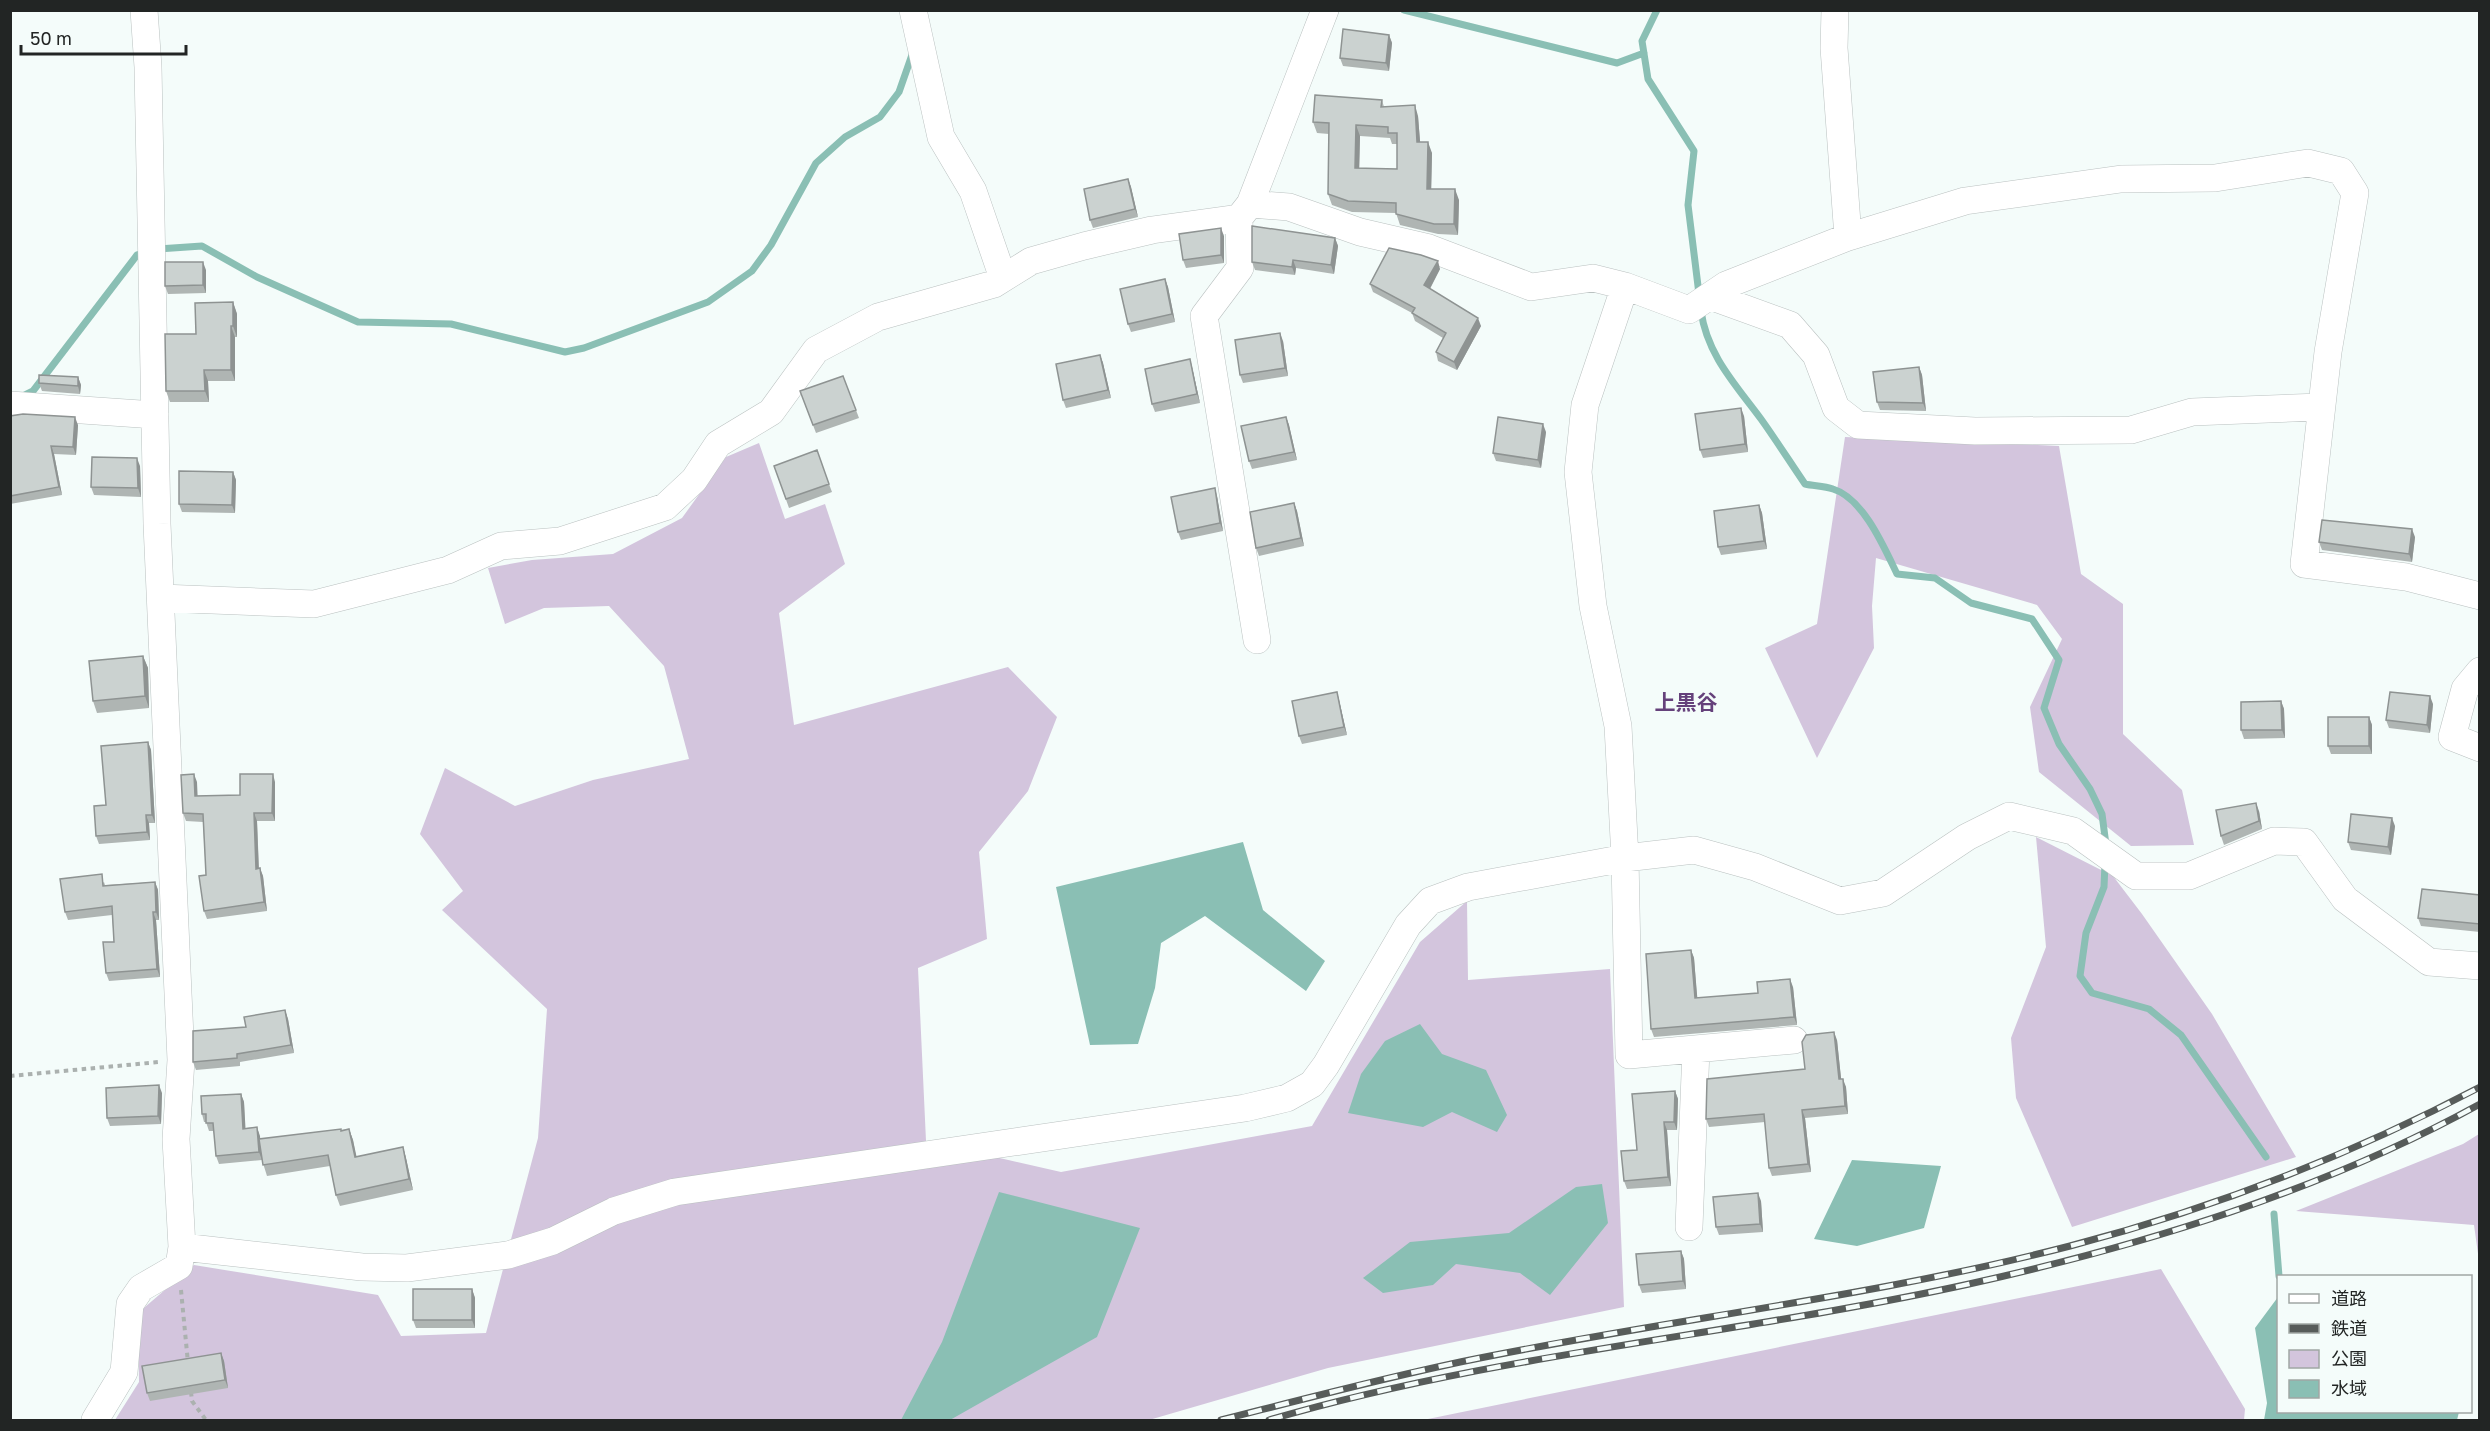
<svg xmlns="http://www.w3.org/2000/svg" width="2490" height="1431" font-family="'Golos Text','Noto Sans JP',sans-serif">
	<style>
		.green { fill: #d3c5dd }
		.water { fill: #8abfb4 }
		.lines { fill: none; stroke-linecap: round; stroke-linejoin: round }
		.stream { stroke: #8abfb4; stroke-width: 7 }
		.street-casing { stroke: #bac1c0; stroke-width: 28 }
		.path { stroke: #abb1af; stroke-width: 4; stroke-dasharray: 4.5 4.5; stroke-linecap: butt }
		.street { stroke: #fff; stroke-width: 27 }
		.rail-casing { stroke: #575c5a; stroke-width: 7 }
		.rail { stroke: #f4fcfa; stroke-width: 4.5; stroke-dasharray: 14; stroke-linecap: butt }
		.wall { fill: #afb5b3; fill-rule: evenodd }
		.shaded-wall { fill: #8e9392 }
		.building { fill: #cbd2d0; stroke: #8e9392; stroke-width: 1.5; fill-rule: evenodd }
		.labels { text-anchor: middle; stroke-width: 5; stroke-linejoin: round; paint-order: stroke }
		.quarter-label { font-size: 21px; font-weight: bold; fill: #65417b; stroke: #f4fcfa }
	</style>
	<rect width="100%" height="100%" fill="#f4fcfa"/>
	<path class="green" d="M1845 437 2059 446 2081 574 2123 604V734L2182 790 2194 845 2131 846 2039 772 2030 707 2062 639 2037 605 1876 558 1872 606 1874 648 1817 758 1765 648 1817 624Z
		M759 443 785 519 825 504 845 564 779 613 794 725 1008 667 1057 717 1028 791 979 852 987 939 918 968 926 1141 1061 1172 1312 1126 1420 942 1467 901 1468 980 1610 969 1624 1307 1328 1368 1149 1420H115L139 1382 138 1313 194 1265 378 1295 401 1336 486 1333 538 1138 547 1009 442 910 463 891 420 834 445 768 515 806 593 780 689 759 664 666 609 606 544 608 505 624 488 568 532 560 613 554 682 518 726 457Z
		M2036 837 2113 876 2142 914 2212 1014 2296 1157 2072 1227 2016 1098 2011 1038 2046 947Z
		M2479 1134V1261L2474 1225 2296 1211 2463 1144Z
		M2161 1269 2245 1409 2244 1420H1423Z"/>
	<path class="water" d="M1243 842 1263 910 1325 961 1306 991 1205 916 1161 943 1155 988 1138 1044 1090 1045 1056 887Z
		M1420 1024 1442 1054 1486 1070 1507 1115 1497 1132 1452 1112 1423 1127 1348 1113 1361 1074 1385 1041Z
		M1852 1160 1941 1166 1924 1228 1857 1246 1814 1239Z
		M1602 1184 1608 1223 1550 1295 1520 1273 1456 1264 1433 1285 1383 1293 1363 1278 1410 1242 1509 1233 1576 1187Z
		M999 1192 1140 1228 1097 1337 950 1420H901L942 1342Z
		M2278 1297V1412H2459L2457 1420H2264L2267 1403 2255 1328Z"/>
	<g class="lines">
		<path class="stream" d="M1404 10 1617 63 1644 53
			M1657 10 1642 41 1648 79 1694 151 1688 205 1699 294
			M158 249 202 246 257 277 358 322 451 324 565 352 584 348 708 302 752 271 771 245 816 163 845 137 880 117 899 92 913 52
			M1701 311C1707 355 1736 385 1761 419 1776 440 1790 462 1805 484 1814 486 1824 486 1833 489 1863 498 1884 547 1897 574L1935 578 1971 603 2032 619 2059 660 2044 708 2059 744 2090 789 2102 814 2106 845
			M23 396 33 391 137 255 145 253
			M2105 863 2104 887 2086 933 2080 976 2092 993 2149 1009 2181 1035 2266 1157
			M2274 1214 2279 1276"/>
		<defs>
			<path id="street" d="M913 10 941 137 973 191 1003 278
				M1835 10 1834 48 1848 237
				M1250 204 1289 207 1360 232 1429 248 1531 287 1593 278 1625 286 1689 310 1726 285 1848 237 1965 201 2121 179 2215 178 2308 163 2341 171 2355 193 2328 352 2304 564 2406 577 2480 596
				M1239 218 1240 268 1204 316 1257 640
				M1625 286 1585 405 1578 472 1593 606 1618 726 1625 858 1629 1055 1794 1040
				M1710 296 1790 325 1816 355 1836 408 1858 425 1975 431 2131 430 2192 412 2321 407
				M10 405 155 415
				M161 598 314 604 448 570 501 546 560 541 665 507 694 480 718 444 771 412 816 350 878 317 994 284 1031 261 1084 246 1152 230 1239 218 1250 204 1325 10
				M2480 671 2465 689 2452 737 2480 748
				M1689 1227 1696 1049
				M182 1247 362 1267 407 1268 508 1255 553 1241 614 1211 675 1192 1245 1108 1287 1098 1312 1084 1326 1065 1408 925 1430 901 1468 887 1625 858 1694 850 1755 867 1840 901 1883 893 1967 837 2009 816 2073 831 2136 876H2189L2274 841 2304 842 2345 899 2429 962 2480 966
				M95 1420 124 1372 130 1304 141 1288 179 1266 182 1247 176 1139 181 1060 157 524 148 67 144 10"/>
		</defs>
		<use href="#street" class="street-casing"/>
		<path class="path" d="M10 1076 159 1062
			M181 1290 188 1363
			M191 1392 192 1401 206 1420"/>
		<use href="#street" class="street"/>
		<defs>
			<path id="rail" d="M1221 1420C1304 1399 1387 1377 1470 1360 1670 1319 1873 1297 2070 1246 2211 1209 2351 1155 2480 1087
				M1269 1420C1498 1353 1737 1335 1969 1284 2144 1245 2322 1191 2480 1104"/>
		</defs>
		<use href="#rail" class="rail-casing"/>
		<use href="#rail" class="rail"/>
	</g>
	<path class="wall" d="M1389 35 1392 43 1389 71 1343 66 1340 58Z
		M1382 100 1384 107 1418 116 1420 142 1432 153 1431 189 1459 200 1458 235 1438 234 1400 225 1396 213 1352 212 1332 205 1328 194 1329 134 1317 133 1313 122ZM1360 136 1390 138 1392 144H1397V169L1359 168Z
		M1128 179 1131 187 1138 217 1093 228 1090 220Z
		M1224 236V263L1186 268 1183 260Z
		M1335 238 1338 246 1334 274 1296 268 1295 275 1255 270 1252 262Z
		M1440 269 1430 289 1481 326 1457 370 1438 361 1436 352 1443 338 1415 321 1412 313 1373 292 1370 284Z
		M206 270V293L168 294 165 286Z
		M1165 279 1168 287 1175 322 1131 332 1128 324Z
		M233 302 237 314V337H235V381H208L209 402H170L166 391 196 334Z
		M1283 341 1288 376 1243 383 1240 375Z
		M1100 355 1103 363 1111 398 1066 408 1063 400Z
		M1190 359 1192 367 1200 403 1155 412 1152 404Z
		M1919 367 1922 375 1926 411 1880 410 1877 402Z
		M843 376 859 418 816 433 800 391Z
		M78 377 81 385 80 394 42 391 39 383Z
		M10 416 78 425 76 455 54 454 62 495 10 504Z
		M1744 416 1748 452 1703 458 1700 450Z
		M1286 417 1289 425 1297 460 1252 469 1249 461Z
		M1546 432 1541 468 1496 461 1493 453Z
		M140 466 141 497 94 495 91 487Z
		M774 466 829 484 832 492 789 508Z
		M233 472 236 480 235 513 182 512 179 504Z
		M1217 496 1223 531 1181 540 1178 532Z
		M1294 503 1297 511 1304 546 1259 556 1256 548Z
		M1759 505 1762 513 1767 549 1721 555 1718 547Z
		M2415 537 2412 562 2322 550 2319 542Z
		M143 656 148 668 149 708 97 713 93 701Z
		M1337 692 1339 700 1347 735 1302 744 1299 736Z
		M2281 701 2284 709 2285 738 2244 739 2241 730Z
		M2433 704 2430 733 2389 728 2386 720Z
		M2369 717 2372 725V754H2331L2328 746Z
		M148 742 151 750 155 823H149L150 840 99 844 96 836 106 805Z
		M197 782V796L240 795 275 782V821H257L259 868 263 876 267 911 207 919 204 911 206 875 203 822 186 821 183 813Z
		M2259 811 2262 829 2224 845 2221 836Z
		M2395 826 2391 855 2351 850 2348 842Z
		M104 882 105 885 155 882 158 890 159 920H156L160 977 109 981 106 973 114 942 112 915 68 920 65 912Z
		M2480 895V932L2421 926 2418 918Z
		M1691 950 1694 958 1697 998 1758 993 1793 987 1797 1025 1654 1037 1651 1029Z
		M285 1010 288 1019 294 1053 240 1062V1066L196 1070 193 1062 246 1027Z
		M1837 1040 1841 1079 1846 1087 1848 1114 1805 1118 1811 1172 1772 1176 1769 1168 1765 1122 1709 1127 1706 1119 1805 1069Z
		M1675 1091 1678 1099 1677 1130H1667L1671 1186 1627 1189 1624 1181 1637 1150Z
		M162 1093 161 1124 110 1126 107 1118Z
		M241 1094 244 1102 245 1128 257 1127 260 1139 349 1129 353 1140 356 1157 403 1147 406 1158 413 1190 340 1206 336 1195 330 1166 267 1176 262 1160 219 1164 216 1156 214 1131H209L206 1122H204L202 1114Z
		M1761 1201 1763 1232 1719 1235 1716 1227Z
		M1681 1251 1684 1259 1686 1289 1642 1293 1639 1285Z
		M472 1289 475 1298V1328H416L413 1320Z
		M221 1353 224 1361 228 1388 150 1401 147 1393Z"/>
	<path class="shaded-wall" d="M1389 35 1392 43 1389 71 1386 63Z
		M1415 105 1418 116 1421 153 1417 142Z
		M1356 125 1360 136 1359 178 1355 168Z
		M1428 142 1432 153 1431 200 1427 189Z
		M1128 179 1131 187 1138 217 1135 209Z
		M1455 189 1459 200 1458 235 1454 224Z
		M1221 228 1224 236V263L1221 255Z
		M1335 238 1338 246 1334 274 1331 265Z
		M1293 260 1296 268 1295 275 1292 267Z
		M1438 261 1440 269 1427 294 1424 285Z
		M203 262 206 270V293L203 285Z
		M1165 279 1168 287 1175 322 1172 314Z
		M233 302 237 314V337L233 326Z
		M1478 318 1481 326 1457 370 1454 362Z
		M231 326 235 337V381L231 370Z
		M1280 333 1283 341 1288 376 1285 368Z
		M1100 355 1103 363 1111 398 1108 390Z
		M1190 359 1192 367 1200 403 1197 394Z
		M1919 367 1922 375 1926 411 1923 403Z
		M204 370 208 381 209 402 205 391Z
		M78 377 81 385 80 394 78 386Z
		M1741 408 1744 416 1748 452 1745 444Z
		M75 417 78 425 76 455 73 447Z
		M1286 417 1289 425 1297 460 1294 452Z
		M1543 424 1546 432 1541 468 1538 460Z
		M51 446 54 454 62 495 59 487Z
		M137 458 140 466 141 497 138 488Z
		M233 472 236 480 235 513 232 505Z
		M1215 488 1217 496 1223 531 1220 523Z
		M1294 503 1297 511 1304 546 1301 538Z
		M1759 505 1762 513 1767 549 1764 541Z
		M2412 529 2415 537 2412 562 2409 554Z
		M143 656 148 668 149 708 145 696Z
		M1337 692 1339 700 1347 735 1344 727Z
		M2430 696 2433 704 2430 733 2427 725Z
		M2281 701 2284 709 2285 738 2282 730Z
		M2369 717 2372 725V754L2369 746Z
		M148 742 151 750 155 823 152 815Z
		M194 774 197 782 198 805 195 796Z
		M273 774 275 782V821L272 813Z
		M2256 803 2259 811 2262 829 2259 821Z
		M254 813 257 821 259 877 256 869Z
		M146 815 149 823 150 840 147 832Z
		M2392 818 2395 826 2391 855 2388 847Z
		M260 868 263 876 267 911 264 902Z
		M155 882 158 890 159 920 156 912Z
		M153 912 156 920 160 977 157 969Z
		M1691 950 1694 958 1698 1006 1695 998Z
		M1790 979 1793 987 1797 1025 1794 1017Z
		M285 1010 288 1019 294 1053 291 1045Z
		M1834 1032 1837 1040 1842 1087 1839 1079Z
		M1843 1079 1846 1087 1848 1114 1845 1106Z
		M159 1085 162 1093 161 1124 158 1116Z
		M1675 1091 1678 1099 1677 1130 1674 1122Z
		M241 1094 244 1102 246 1137 243 1129Z
		M1802 1110 1805 1118 1811 1172 1808 1164Z
		M1664 1122 1667 1130 1671 1186 1668 1177Z
		M257 1127 260 1136 262 1160 259 1152Z
		M349 1129 353 1140 359 1168 355 1157Z
		M403 1147 406 1158 413 1190 409 1179Z
		M1758 1193 1761 1201 1763 1232 1760 1224Z
		M1681 1251 1684 1259 1686 1289 1683 1281Z
		M472 1289 475 1298V1328L472 1320Z
		M221 1353 224 1361 228 1388 225 1380Z"/>
	<path class="building" d="M1343 29 1389 35 1386 63 1340 58Z
		M1315 95 1382 100 1381 107 1415 105 1417 142H1428L1427 189H1455L1454 224H1434L1396 214V203L1348 201 1328 194 1329 123 1313 122ZM1356 125 1388 127V133H1397V169L1355 168Z
		M1128 179 1135 209 1090 220 1084 189Z
		M1252 226 1335 238 1331 265 1293 260 1292 267 1252 262Z
		M1221 228V255L1183 260 1179 234Z
		M1389 248 1421 255 1438 261 1424 285 1478 318 1454 362 1436 352 1446 333 1412 313 1415 308 1370 284Z
		M165 262H203V285L165 286Z
		M1165 279 1172 314 1128 324 1120 289Z
		M233 302V326H231V370H204L205 391H166L165 334H196L195 303Z
		M1280 333 1285 368 1240 375 1235 340Z
		M1100 355 1108 390 1063 400 1056 364Z
		M1190 359 1197 394 1152 404 1145 369Z
		M1919 367 1923 403 1877 402 1873 372Z
		M39 375 78 377V386L39 383Z
		M843 376 856 410 813 425 800 391Z
		M1741 408 1745 444 1700 450 1695 414Z
		M23 414 75 417 73 447 51 446 59 487 10 496V416Z
		M1286 417 1294 452 1249 461 1241 426Z
		M1498 417 1543 424 1538 460 1493 453Z
		M817 450 829 484 786 499 774 466Z
		M92 457 137 458 138 488 91 487Z
		M179 471 233 472 232 505 179 504Z
		M1215 488 1220 523 1178 532 1171 497Z
		M1294 503 1301 538 1256 548 1250 512Z
		M1759 505 1764 541 1718 547 1714 511Z
		M2322 520 2412 529 2409 554 2319 542Z
		M143 656 145 696 93 701 89 661Z
		M1337 692 1344 727 1299 736 1292 701Z
		M2390 692 2430 696 2427 725 2386 720Z
		M2281 701 2282 730H2241V702Z
		M2328 717H2369V746H2328Z
		M148 742 152 815H146L147 832 96 836 94 806 106 805 101 746Z
		M194 774 195 796 240 795V774H273L272 813H254L256 869 260 868 264 902 204 911 199 876 206 875 203 814 183 813 181 775Z
		M2256 803 2259 821 2221 836 2216 810Z
		M2351 814 2392 818 2388 847 2348 842Z
		M102 874 103 886 155 882 156 912H153L157 969 106 973 103 942H114L112 906 65 912 60 879Z
		M2422 889 2480 895V924L2418 918Z
		M1691 950 1695 998 1758 993 1757 982 1790 979 1794 1017 1651 1029 1646 954Z
		M285 1010 291 1045 237 1054V1058L193 1062V1031L246 1027 244 1017Z
		M1834 1032 1839 1079H1843L1845 1106 1802 1110 1808 1164 1769 1168 1764 1114 1706 1119 1707 1079 1805 1069 1802 1042 1806 1035Z
		M159 1085 158 1116 107 1118 106 1088Z
		M1675 1091 1674 1122H1664L1668 1177 1624 1181 1621 1151 1637 1150 1632 1094Z
		M241 1094 243 1129 257 1127 259 1152 216 1156 213 1123H206V1114H202L201 1096Z
		M341 1129V1131L349 1129 355 1157 403 1147 409 1179 336 1195 328 1155 263 1165 259 1139Z
		M1758 1193 1760 1224 1716 1227 1713 1197Z
		M1681 1251 1683 1281 1639 1285 1636 1254Z
		M413 1289H472V1320H413Z
		M221 1353 225 1380 147 1393 142 1366Z"/>
	<g class="labels">
		<g class="quarter-label">
			<text x="1686" y="710">上黒谷</text>
		</g>
	</g>
	<rect width="2490" height="1431" fill="none" stroke="#222524" stroke-width="24"/>
	<rect x="2277" y="1275" width="195" height="138" fill="#f4fcfa" stroke="#a0a6a4" stroke-width="1.5"/>
	<rect x="2289" y="1294" width="30" height="9" fill="#ffffff" stroke="#a0a6a4" stroke-width="1.5"/>
	<text x="2331" y="1305" font-size="18" fill="#222524">道路</text>
	<rect x="2289" y="1324" width="30" height="9" fill="#575c5a" stroke="#a0a6a4" stroke-width="1.5"/>
	<text x="2331" y="1335" font-size="18" fill="#222524">鉄道</text>
	<rect x="2289" y="1350" width="30" height="18" fill="#d3c5dd" stroke="#a0a6a4" stroke-width="1.5"/>
	<text x="2331" y="1365" font-size="18" fill="#222524">公園</text>
	<rect x="2289" y="1380" width="30" height="18" fill="#8abfb4" stroke="#a0a6a4" stroke-width="1.5"/>
	<text x="2331" y="1395" font-size="18" fill="#222524">水域</text>
	<path d="M21 45v9h165v-9" fill="none" stroke="#222524" stroke-width="3"/>
	<text x="30" y="45" font-size="18" fill="#222524" stroke="#f4fcfa" stroke-width="4.5" paint-order="stroke">50 m</text>
</svg>
